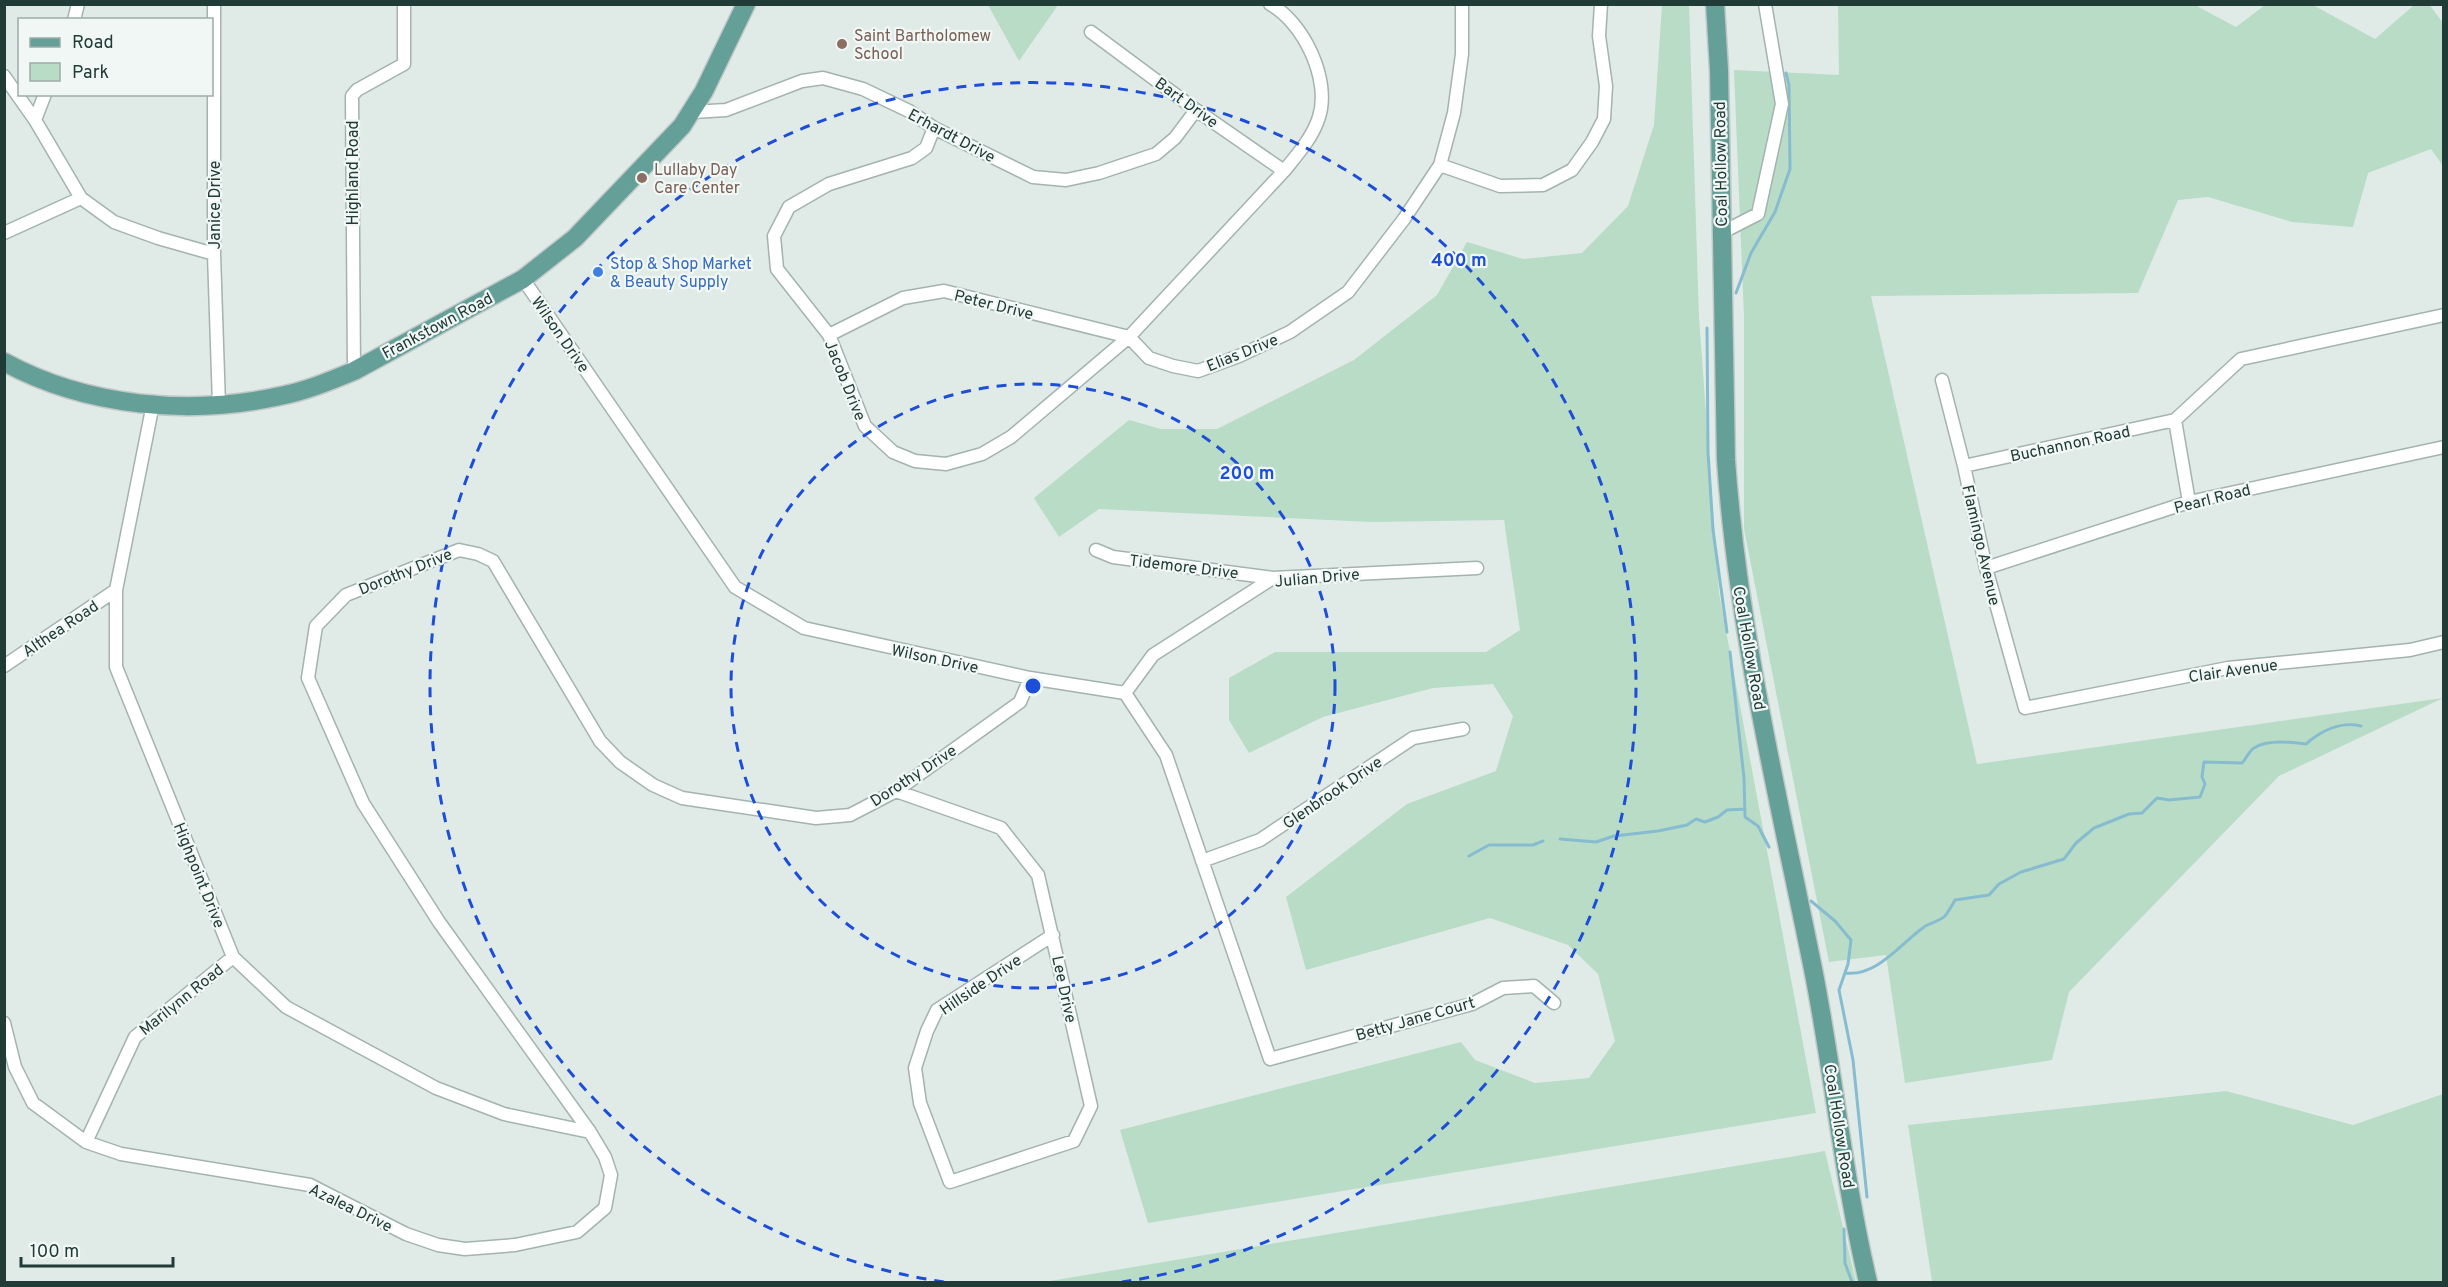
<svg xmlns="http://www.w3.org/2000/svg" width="2448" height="1287" font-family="Overpass,sans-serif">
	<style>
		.green { fill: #b8dcc6 }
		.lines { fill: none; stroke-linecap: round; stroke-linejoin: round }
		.stream { stroke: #87bcd0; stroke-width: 3 }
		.minor-casing { stroke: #a3b3af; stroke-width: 15 }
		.primary-casing { stroke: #c1c8c7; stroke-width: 21 }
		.minor { stroke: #fff; stroke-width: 12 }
		.primary { stroke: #64a098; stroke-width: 18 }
		.ring { fill: none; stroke: #1d4ed8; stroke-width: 3; stroke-dasharray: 10 8 }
		.education-dot { fill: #8d6e63; stroke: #f0f7f5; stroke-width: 2 }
		.shop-dot { fill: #3f7fe0; stroke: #f0f7f5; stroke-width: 2 }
		.labels { text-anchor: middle; stroke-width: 4.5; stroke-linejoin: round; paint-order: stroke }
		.education-label { font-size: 16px; fill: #785e54; stroke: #f0f7f5; text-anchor: start }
		.street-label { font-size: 16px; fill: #213b37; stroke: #f0f7f5 }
		.shop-label { font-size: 16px; fill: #366cbe; stroke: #f0f7f5; text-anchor: start }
		.centre { fill: #1d4ed8; stroke: #f0f7f5; stroke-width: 3 }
		.ring-label { font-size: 18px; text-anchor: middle; font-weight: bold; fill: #1d4ed8; stroke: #f0f7f5; stroke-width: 4.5; stroke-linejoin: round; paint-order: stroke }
	</style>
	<rect width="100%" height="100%" fill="#e0ebe7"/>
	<path class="green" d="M2429 4 2443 23V166L2431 149 2368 173 2353 227 2292 222 2208 197 2178 200 2138 293 1871 296 1977 764 2443 698 2279 776 2069 992 2052 1060 1905 1083 1886 955 1829 962 1744 529V317L1734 70 1839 75 1838 5H2195L2236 27 2265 5H2313L2375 39 2414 5Z
		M988 5H1058L1019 61Z
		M1662 5H1689L1699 317 1719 593 1816 1113 1148 1223 1120 1130 1461 1042 1475 1060 1535 1083 1589 1078 1615 1041 1598 974 1568 945 1490 918 1306 970 1286 897 1407 804 1496 771 1513 716 1493 684 1433 688 1323 717 1249 753 1229 720V678L1275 652H1486L1520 630 1504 520 1372 522 1099 509 1059 537 1034 498 1129 420 1161 429H1217L1354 360 1437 295 1467 242 1523 259 1582 253 1628 206 1654 125Z
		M2226 1091 2353 1125 2443 1094V1282H1932L1908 1125Z
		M1825 1151 1856 1282H1044Z"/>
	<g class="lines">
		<path class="stream" d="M1736 293 1751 253 1775 212 1790 169 1789 85 1786 73
			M1707 328 1708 452 1713 530 1727 632
			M1730 652 1744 778 1745 817 1758 826 1769 847
			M1560 839 1596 842 1614 836 1658 831 1687 825 1696 819 1705 822 1718 817 1727 810 1745 809
			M1469 856 1489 845H1533L1543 841
			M1811 901 1835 921 1851 940 1848 964 1839 990 1853 1060 1867 1197
			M1845 973C1877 977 1900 944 1924 927 1930 923 1940 921 1945 916 1949 911 1952 905 1955 900L1989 895 1999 884 2021 872 2064 859 2076 843 2094 828 2129 814 2142 813 2157 798 2169 800 2200 797 2205 784 2202 777 2204 762 2242 763C2246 759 2249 751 2254 748 2267 739 2292 742 2306 744 2321 731 2341 721 2361 726
			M1844 1229 1845 1263 1852 1282"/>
		<defs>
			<path id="minor" d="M214 4V254L219 405
				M74 20 78 4
				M1091 32 1196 110 1284 171
				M4 76 35 120 81 198 114 222 158 238 214 254
				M693 112 726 110 802 81 823 78 863 89 909 111 934 128 1033 177 1066 180 1099 173 1156 154 1175 138 1196 110
				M35 120 45 94
				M934 128 926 148 912 158 829 184 789 207 774 236 777 269 829 335 865 426 893 452 915 461 946 464 982 454 1011 437 1129 337 1284 171C1297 155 1313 137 1319 117 1331 79 1303 22 1270 4
				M1440 165 1500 186 1543 185 1572 170 1592 142 1604 119 1606 86 1599 36 1601 4
				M4 233 81 198
				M1721 233 1758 214 1782 104 1765 4
				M523 279 735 587 804 628 1030 678 1125 693 1166 755 1270 1059 1472 1004 1503 988 1534 986 1554 1003
				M829 335 903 298 944 291 1129 337
				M1129 337 1149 358 1173 366 1198 371 1239 356 1290 332 1348 292 1404 219 1440 165 1454 113 1462 54V4
				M354 371 352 96 357 90 404 64V4
				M1942 380 1964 466 1986 568 2025 708 2228 668 2410 650 2444 642
				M153 404 116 590V667L233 957 286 1007 436 1088 504 1114 590 1132
				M2175 420 2241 359 2444 315
				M2175 420 2189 502
				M1964 466 2175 420
				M1096 550 1113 557 1273 578
				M1986 568 2189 502 2444 447
				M4 666 116 590
				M1125 693 1153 655 1273 578 1477 568
				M896 791 1001 828 1038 875 1091 1106 1074 1141 950 1182 920 1103 915 1068 927 1031 937 1010 1053 935
				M1202 861 1260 840 1413 738 1463 729
				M4 1023 15 1067 33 1103 86 1142 121 1154 310 1185 406 1234 438 1245 465 1249 515 1245 577 1232 605 1208 611 1175 605 1157 590 1132 439 922 363 803 308 678 316 626 346 595 459 550 478 554 493 561 600 741 620 762 653 785 682 798 816 818 850 815 896 791 1020 702 1030 678
				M86 1142 135 1037 233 957"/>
			<path id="primary" d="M1715 4 1719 70 1726 460C1738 634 1780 804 1814 974 1834 1077 1844 1181 1868 1282
				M4 362C87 407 190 416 280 396 306 391 330 381 354 371L523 279 575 238 682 126 704 91 746 4"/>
		</defs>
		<use href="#minor" class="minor-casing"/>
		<use href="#primary" class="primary-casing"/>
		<use href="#minor" class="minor"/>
		<use href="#primary" class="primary"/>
	</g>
	<g class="ring">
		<circle cx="1033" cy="686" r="302"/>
		<path d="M944 1282A603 603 0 1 1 1122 1282"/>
	</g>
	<g class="education-dot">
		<circle cx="842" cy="44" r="6"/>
		<circle cx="642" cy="178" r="6"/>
	</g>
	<circle class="shop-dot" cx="598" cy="272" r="6"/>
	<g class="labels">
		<g class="education-label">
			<text x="854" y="41">Saint Bartholomew<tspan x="854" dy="18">School</tspan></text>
			<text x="654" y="175">Lullaby Day<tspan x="654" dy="18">Care Center</tspan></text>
		</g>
		<g class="street-label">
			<text transform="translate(1187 102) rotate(36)" y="6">Bart Drive</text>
			<text transform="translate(952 135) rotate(28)" y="6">Erhardt Drive</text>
			<text transform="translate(1720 164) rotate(-91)" y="6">Coal Hollow Road</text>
			<text transform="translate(352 173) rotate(-90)" y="6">Highland Road</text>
			<text transform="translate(214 205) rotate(-90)" y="6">Janice Drive</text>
			<text transform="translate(994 304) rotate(14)" y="6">Peter Drive</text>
			<text transform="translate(437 325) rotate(-28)" y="6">Frankstown Road</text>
			<text transform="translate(561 334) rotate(55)" y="6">Wilson Drive</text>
			<text transform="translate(1242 352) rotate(-22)" y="6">Elias Drive</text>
			<text transform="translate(846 380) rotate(68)" y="6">Jacob Drive</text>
			<text transform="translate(2070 443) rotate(-12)" y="6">Buchannon Road</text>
			<text transform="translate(2212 498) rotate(-14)" y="6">Pearl Road</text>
			<text transform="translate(1982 545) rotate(77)" y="6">Flamingo Avenue</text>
			<text transform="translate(1184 566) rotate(7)" y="6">Tidemore Drive</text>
			<text transform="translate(405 571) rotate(-22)" y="6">Dorothy Drive</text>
			<text transform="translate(1317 577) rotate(-5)" y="6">Julian Drive</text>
			<text transform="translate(60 628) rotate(-34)" y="6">Althea Road</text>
			<text transform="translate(1750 648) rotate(80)" y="6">Coal Hollow Road</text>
			<text transform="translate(935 658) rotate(12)" y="6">Wilson Drive</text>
			<text transform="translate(2233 670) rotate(-8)" y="6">Clair Avenue</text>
			<text transform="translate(913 775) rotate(-33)" y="6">Dorothy Drive</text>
			<text transform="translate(1332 792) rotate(-34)" y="6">Glenbrook Drive</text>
			<text transform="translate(200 875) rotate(68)" y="6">Highpoint Drive</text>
			<text transform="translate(980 984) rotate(-34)" y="6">Hillside Drive</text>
			<text transform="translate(1065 989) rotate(78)" y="6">Lee Drive</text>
			<text transform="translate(181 999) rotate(-39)" y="6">Marilynn Road</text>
			<text transform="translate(1415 1018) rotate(-16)" y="6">Betty Jane Court</text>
			<text transform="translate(1840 1126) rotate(81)" y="6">Coal Hollow Road</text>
			<text transform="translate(351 1207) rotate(26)" y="6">Azalea Drive</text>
		</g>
		<g class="shop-label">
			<text x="610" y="269">Stop &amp; Shop Market<tspan x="610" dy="18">&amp; Beauty Supply</tspan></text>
		</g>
	</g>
	<circle cx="1033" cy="686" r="9" class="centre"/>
	<g class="ring-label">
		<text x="1459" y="266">400 m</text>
		<text x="1247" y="479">200 m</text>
	</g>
	<rect width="2448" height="1287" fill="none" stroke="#213b37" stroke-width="12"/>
	<rect x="18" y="18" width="195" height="78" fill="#f0f7f5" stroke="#9daca9" stroke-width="1.5"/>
	<rect x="30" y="38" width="30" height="9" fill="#64a098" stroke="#9daca9" stroke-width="1.5"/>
	<text x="72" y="48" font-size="18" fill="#213b37">Road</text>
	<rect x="30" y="63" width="30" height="18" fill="#b8dcc6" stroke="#9daca9" stroke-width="1.5"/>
	<text x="72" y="78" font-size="18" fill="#213b37">Park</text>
	<path d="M21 1257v9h152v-9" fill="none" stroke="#213b37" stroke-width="3"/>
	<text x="30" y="1257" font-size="18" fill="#213b37" stroke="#f0f7f5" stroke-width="4.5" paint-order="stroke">100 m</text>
</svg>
